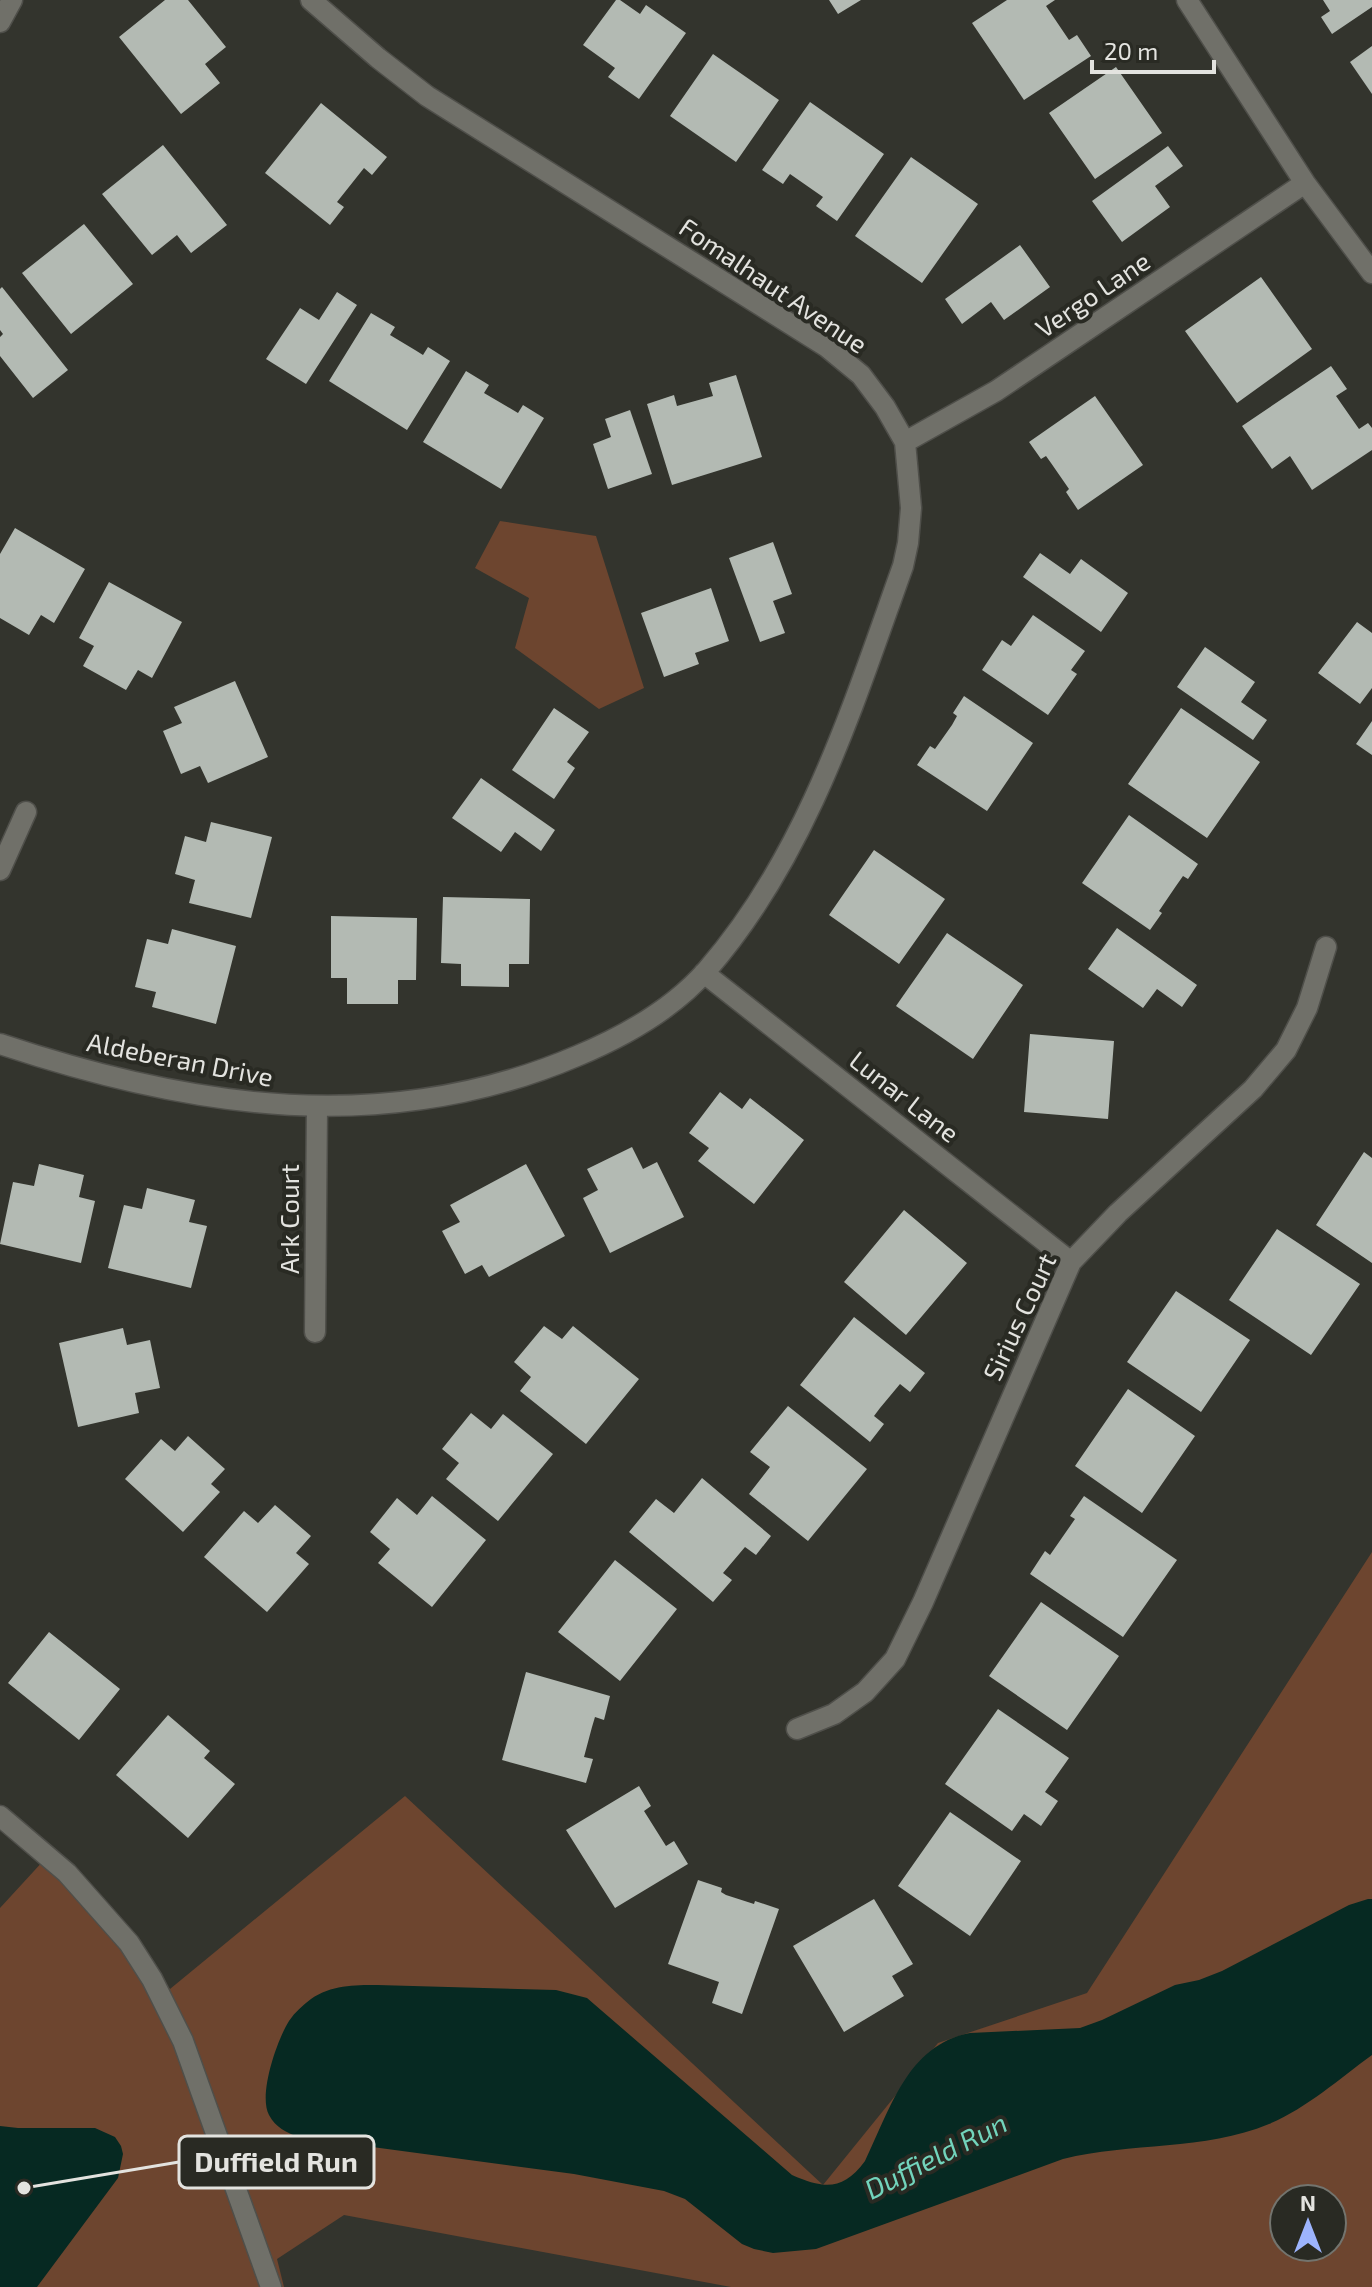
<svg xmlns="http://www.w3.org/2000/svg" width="1372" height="2287" font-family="'Exo 2',sans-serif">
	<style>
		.green { fill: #6d452f; fill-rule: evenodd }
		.water { fill: #062922 }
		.building { fill: #b3bab3 }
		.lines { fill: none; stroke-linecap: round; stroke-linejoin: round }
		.minor-casing { stroke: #4f4f4a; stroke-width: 23 }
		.minor { stroke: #707069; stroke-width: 20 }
		.labels { text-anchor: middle; stroke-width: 8; stroke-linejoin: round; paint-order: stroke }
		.street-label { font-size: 26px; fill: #e3e3df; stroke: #292a23 }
		.water-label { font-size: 28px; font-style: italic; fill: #72d4bc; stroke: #292a23 }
		.leader { fill: none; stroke: #e3e3df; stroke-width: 3 }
		.callout-dot { fill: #e3e3df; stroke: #292a23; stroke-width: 3 }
		.callout { fill: #292a23; stroke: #e3e3df; stroke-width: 3 }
		.callout-label { font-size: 28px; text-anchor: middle; font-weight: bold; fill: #e3e3df }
	</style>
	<rect width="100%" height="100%" fill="#33342d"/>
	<path class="green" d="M500 521 596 536 644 688 599 709 515 648 529 598 475 568Z
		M1372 1552V2287H731L344 2215 277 2259 284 2287H29L0 2127V1908L45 1859 170 1989 405 1796 823 2185 938 2043 1087 1993ZM1284 2199H1332V2247H1284Z"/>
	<path class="water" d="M1368 1899H1372V2055C1339 2079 1307 2108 1269 2124 1204 2151 1131 2142 1063 2159L816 2249 773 2253 754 2249 742 2244 685 2199 664 2191 574 2174 298 2137C286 2132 276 2128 269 2115 258 2095 277 2040 289 2021 295 2012 303 2005 311 1999 331 1985 354 1985 377 1985L556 1990 587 1998 792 2175C824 2189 843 2191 865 2161 890 2110 907 2045 970 2033L1080 2028 1102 2020 1175 1985 1199 1980 1222 1971 1349 1905Z
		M0 2126 18 2128H95L115 2137 121 2146 123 2154 118 2178 37 2287H0Z"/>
	<path class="building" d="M165 0H188L226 47 205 64 220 83 181 114 119 37Z
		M616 0H620L640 14 646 5 686 33 639 99 608 77 615 68 583 45Z
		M829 0H861L838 14Z
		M1007 0H1055L1046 6 1069 40 1077 35 1091 56 1024 100 972 23Z
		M1323 0H1372V7L1332 34 1321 17 1330 11Z
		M1372 46V94L1350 62Z
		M713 54 779 100 736 162 670 116Z
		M1116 67 1162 133 1095 179 1049 113Z
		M810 102 884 154 837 221 816 206 823 197 790 174 783 184 762 170Z
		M321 103 387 157 372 175 364 168 337 202 344 207 330 225 265 173Z
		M163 145 227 225 191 253 177 235 152 255 102 194Z
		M1168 146 1183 166 1155 186 1170 207 1122 242 1092 201Z
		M911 157 978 204 922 283 855 236Z
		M84 224 133 284 71 334 22 273Z
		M1020 245 1050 287 1004 320 991 302 962 324 945 299Z
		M1261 277 1312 349 1237 403 1185 331Z
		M2 287 68 370 33 398 0 356V337L3 334 0 330V289Z
		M337 292 357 305 306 384 266 359 300 308 319 320Z
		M371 313 395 327 390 335 415 350 423 355 428 347 450 361 407 430 329 381Z
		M1331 366 1347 389 1336 396 1359 429 1368 423 1372 428V450L1312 490 1290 456 1272 469 1242 426Z
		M466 371 489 385 484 393 518 413 523 405 544 418 501 489 423 442Z
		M736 375 762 457 672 485 647 404 674 395 677 406 713 396 709 383Z
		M1095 396 1143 465 1078 510 1066 492 1069 489 1051 463 1046 456 1041 459 1029 442Z
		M630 410 652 474 608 489 593 444 611 437 605 419Z
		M15 528 85 569 54 623 41 615 29 635 0 618V554Z
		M773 542 792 594 773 601 785 633 760 642 729 558Z
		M1040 553 1070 574 1081 559 1128 593 1101 632 1023 577Z
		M109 582 182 622 152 678 138 670 126 690 83 666 94 646 79 638Z
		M711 588 729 641 695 653 699 664 664 677 641 613Z
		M1033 615 1085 651 1071 670 1077 674 1048 715 982 670 1002 640 1011 646Z
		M1357 622 1372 633V688L1360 704 1318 673Z
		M1205 647 1255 682 1241 702 1267 720 1253 740 1177 687Z
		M235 681 268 757 208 783 200 766 181 774 163 731 182 723 174 707Z
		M964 696 1033 743 987 811 917 765 930 746 935 749 952 725 957 716 953 713Z
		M554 708 589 732 567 762 575 768 554 799 512 770Z
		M1181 708 1260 762 1207 838 1128 784Z
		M1372 721V755L1356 744Z
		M481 778 555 830 541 851 515 832 501 852 452 818Z
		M1129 815 1198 864 1188 879 1183 876 1176 886 1159 911 1162 913 1150 930 1082 883Z
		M211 822 272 837 251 918 189 903 195 880 175 874 185 836 206 842Z
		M874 850 945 899 899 964 829 915Z
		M443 897 530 899 529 964H509V987L461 986V964L441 963Z
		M331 916 417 918 416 980H398V1004H347V978H331Z
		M1117 928 1197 985 1182 1007 1157 989 1143 1008 1088 969Z
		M172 929 236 946 216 1024 152 1007 156 992 135 987 147 939 168 944Z
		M947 933 1023 985 973 1059 896 1006Z
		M1030 1034 1114 1041 1108 1119 1024 1112Z
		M720 1092 742 1109 750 1098 804 1140 754 1204 698 1161 709 1148 689 1133Z
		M632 1147 643 1169 657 1162 684 1217 610 1253 583 1198 598 1190 587 1169Z
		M1364 1152 1372 1158V1263L1316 1225Z
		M39 1164 84 1175 79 1197 95 1201 81 1263 0 1244 13 1182 34 1186Z
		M526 1164 565 1236 489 1277 482 1265 465 1274 442 1231 460 1222 450 1205Z
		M147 1188 195 1200 189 1222 207 1226 191 1288 108 1268 124 1205 142 1209Z
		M904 1210 967 1263 906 1335 844 1282Z
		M1277 1229 1360 1284 1311 1355 1229 1300Z
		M1176 1291 1250 1340 1201 1412 1127 1362Z
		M854 1317 925 1373 910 1392 900 1384 880 1408 874 1416 884 1424 870 1442 800 1385Z
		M544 1326 562 1339 573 1326 639 1379 586 1444 520 1391 531 1377 514 1362Z
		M123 1328 127 1345 150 1340 160 1388 135 1393 139 1413 78 1427 59 1343Z
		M1128 1389 1195 1436 1142 1513 1075 1466Z
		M788 1406 867 1469 808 1541 749 1494 770 1467 750 1452Z
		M471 1413 491 1429 503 1414 553 1454 498 1521 446 1479 459 1463 442 1449Z
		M188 1436 225 1469 211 1484 220 1492 183 1532 125 1479 161 1439 175 1451Z
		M702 1478 771 1536 756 1555 745 1547 723 1573 732 1580 713 1602 629 1532 656 1499 674 1513Z
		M432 1496 486 1540 432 1607 378 1563 390 1549 370 1532 397 1498 417 1515Z
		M1084 1496 1177 1560 1123 1637 1030 1574 1045 1551 1050 1555 1075 1519 1070 1516Z
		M275 1505 311 1536 296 1553 309 1564 267 1612 204 1557 244 1511 258 1523Z
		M615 1560 677 1609 620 1681 558 1632Z
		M1041 1602 1119 1656 1067 1730 989 1676Z
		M49 1632 120 1689 79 1740 8 1683Z
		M526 1672 610 1696 604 1720 595 1717 592 1727 584 1757 593 1759 586 1783 502 1760Z
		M998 1709 1069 1758 1045 1792 1058 1801 1041 1826 1024 1814 1012 1831 945 1784Z
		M168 1715 210 1751 204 1758 235 1784 188 1838 116 1775Z
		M639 1786 651 1806 644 1811 666 1846 674 1841 688 1864 615 1908 566 1830Z
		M950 1812 1021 1861 970 1936 898 1886Z
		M698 1880 722 1888 721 1892 726 1895 754 1904 755 1901 779 1909 742 2014 712 2003 719 1982 668 1964Z
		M874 1899 913 1964 892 1976 904 1996 844 2032 793 1946Z"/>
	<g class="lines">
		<defs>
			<path id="minor" d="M1187 0 1305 183 1372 273
				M0 22 12 0
				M905 442 996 391 1305 183
				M0 870 26 812
				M704 973 1071 1262
				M0 1044C192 1108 385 1138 577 1056 625 1036 672 1010 707 970 807 855 852 708 903 566L908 543 911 508 905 442 885 407 861 375 827 347 427 96 378 58 311 0
				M315 1332 317 1106
				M797 1729 834 1714 865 1692 895 1659 923 1602 1071 1262 1118 1213 1253 1089 1286 1050 1307 1008 1326 947
				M0 1816 67 1873 129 1943 152 1979 183 2041 271 2287"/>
		</defs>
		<use href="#minor" class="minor-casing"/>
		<use href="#minor" class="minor"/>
	</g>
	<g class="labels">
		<g class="street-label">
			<text transform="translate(773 286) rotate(34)" y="9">Fomalhaut Avenue</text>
			<text transform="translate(1093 295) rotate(-34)" y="9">Vergo Lane</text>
			<text transform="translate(180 1060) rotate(11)" y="9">Aldeberan Drive</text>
			<text transform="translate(904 1097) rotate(38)" y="9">Lunar Lane</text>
			<text transform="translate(290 1219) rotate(-90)" y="9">Ark Court</text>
			<text transform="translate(1020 1317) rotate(-65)" y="9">Sirius Court</text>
		</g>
		<g class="water-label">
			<text transform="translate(936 2156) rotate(-27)" y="10">Duffield Run</text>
		</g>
	</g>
	<path class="leader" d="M24 2188L179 2162"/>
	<circle class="callout-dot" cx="24" cy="2188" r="8"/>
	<rect class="callout" x="179" y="2136" width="195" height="52" rx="8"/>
	<g class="callout-label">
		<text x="276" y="2172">Duffield Run</text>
	</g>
	<g transform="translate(1308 2223)"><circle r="38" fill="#292a23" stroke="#73746e" stroke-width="2"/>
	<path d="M0-6L14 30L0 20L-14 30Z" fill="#9db4fd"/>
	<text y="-12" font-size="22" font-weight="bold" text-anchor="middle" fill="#e3e3df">N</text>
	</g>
	<path d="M1092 60v12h122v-12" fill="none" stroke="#e3e3df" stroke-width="4"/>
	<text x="1104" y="60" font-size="24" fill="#e3e3df" stroke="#292a23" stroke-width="6" paint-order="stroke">20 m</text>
</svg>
